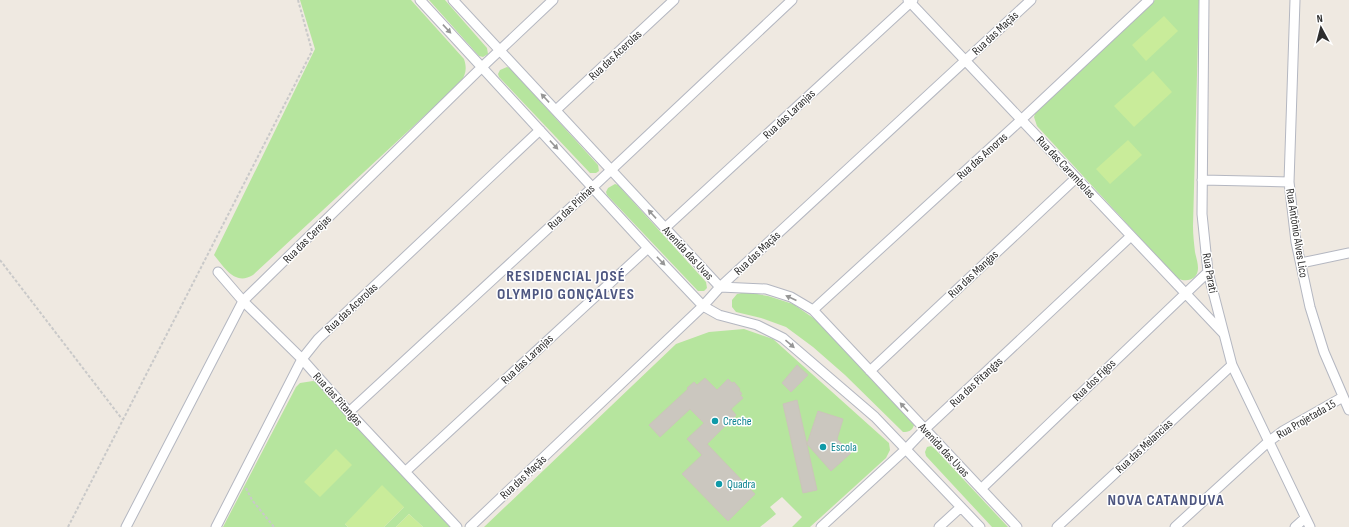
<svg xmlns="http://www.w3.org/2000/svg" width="1349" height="527" font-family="'Sofia Sans Condensed',sans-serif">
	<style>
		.green { fill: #b6e59e }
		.pitch { fill: #c9ec9a }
		.building { fill: #cbc7bf; stroke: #cbc5ba }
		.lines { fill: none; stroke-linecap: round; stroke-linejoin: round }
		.street-casing { stroke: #b4b7c1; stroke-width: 11 }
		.path { stroke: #c9c9c9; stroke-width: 2; stroke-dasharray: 3 2; stroke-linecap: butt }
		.street { stroke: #fff; stroke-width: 9 }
		.oneway { fill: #969696 }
		.culture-dot { fill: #0f9aa8; stroke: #fff; stroke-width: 1.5 }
		.labels { text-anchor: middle; stroke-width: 3; stroke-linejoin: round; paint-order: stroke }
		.street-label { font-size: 12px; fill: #2e2e2e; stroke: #fff }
		.culture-label { font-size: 12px; fill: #0d838f; stroke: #fff; text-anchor: start }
		.district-label { font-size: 16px; font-weight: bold; letter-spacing: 1px; fill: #4d5680; stroke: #fff }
	</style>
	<rect width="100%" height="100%" fill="#efe9e1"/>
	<path class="green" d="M300 0H411L464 59C467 68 466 74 461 82L253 275C235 286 225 268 214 255L315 49Z
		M429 0H445L487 48 488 54 483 57 479 56Z
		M1155 0H1199L1193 226C1193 235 1194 243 1195 252 1196 257 1198 263 1198 268 1198 280 1186 283 1177 278L1037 126 1034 117 1036 111Z
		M507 67 510 68 598 165 599 171 596 173H590L499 77 498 74 500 70Z
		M615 184 618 185 706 282 707 288 704 291H698L607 195 606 192 608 188Z
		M746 292 768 296 793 304 822 324 914 425C912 431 909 432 903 432L845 375 813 347 786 327 761 318 736 312 732 307V300L737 294Z
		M744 329 773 339 889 443 890 450 886 458 810 527H792L802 517 782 497 770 507 776 514 760 527H484L676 344 709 332Z
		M313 381 319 383 450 527H423L409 514 396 527H384L404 507 345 524 348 527H223L296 387 300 383Z
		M931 446 935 449 1008 527H992L926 456 925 452 927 447Z"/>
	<path class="pitch" d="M1164 16 1178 31 1146 61 1132 45Z
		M1153 71 1172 92 1134 127 1114 106Z
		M1128 140 1142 155 1110 184 1096 169Z
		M336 449 352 465 320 497 304 482Z
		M382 485 404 507 384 527H348L345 524Z
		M409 514 423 527H396Z"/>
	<path class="building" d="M797 365 808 375 791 392 782 383Z
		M705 378 717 390 728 379 732 383 734 382 740 389 739 390 742 394 740 395 743 398 731 409 736 415 707 444 755 494 728 521 682 474 702 455 687 439 704 423 690 409 660 437 649 425 688 389 687 388 694 382 697 385Z
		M797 400 817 490 803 493 783 404Z
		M818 411 843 419 837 439 851 453 831 471 807 444Z"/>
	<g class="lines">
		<defs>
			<path id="street" d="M420 0 648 248 703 306 719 315 757 325 783 338 875 417 980 527
				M453 0 720 287 766 289 791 297 813 310 1017 527
				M908 0 1223 333
				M1204 0 1202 214 1208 272 1232 365 1310 527
				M1295 0 1289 182 1296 242 1310 307 1324 352 1349 410
				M556 110 674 0
				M1202 180 1289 182
				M665 228 913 0
				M1301 263 1349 253
				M218 272 243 301 302 359 349 412 457 527
				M813 310 1021 120 1149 0
				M870 371 1076 178
				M349 412 593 187 792 0
				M406 471 648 248
				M981 489 1208 272
				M126 527 243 301 482 67 553 0
				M216 527 302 359 318 339 540 130
				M470 527 703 306 720 287 1031 0
				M821 527 906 449 925 429 1131 236
				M939 527 961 507
				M1057 527 1232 365
				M1175 527 1268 442 1283 431 1343 397
				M1295 527 1305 518"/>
		</defs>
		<use href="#street" class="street-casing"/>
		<path class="path" d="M0 260 122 419
			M246 488 252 500 274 527
			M68 527 312 51 298 0"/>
		<use href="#street" class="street"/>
	</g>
	<defs><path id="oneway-solid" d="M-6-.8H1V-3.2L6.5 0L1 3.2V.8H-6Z"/></defs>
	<g class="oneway">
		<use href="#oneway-solid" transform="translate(447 29) rotate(47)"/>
		<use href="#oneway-solid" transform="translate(545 98) rotate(-133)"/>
		<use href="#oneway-solid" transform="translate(554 145) rotate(47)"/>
		<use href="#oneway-solid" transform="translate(652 214) rotate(-133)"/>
		<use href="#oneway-solid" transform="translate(661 261) rotate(46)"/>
		<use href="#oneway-solid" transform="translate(791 298) rotate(-155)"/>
		<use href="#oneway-solid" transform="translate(790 344) rotate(41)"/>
		<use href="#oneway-solid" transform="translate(904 407) rotate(-133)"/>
	</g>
	<g class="culture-dot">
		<circle cx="715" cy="421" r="4"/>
		<circle cx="823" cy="447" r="4"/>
		<circle cx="719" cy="484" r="4"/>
	</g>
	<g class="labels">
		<g class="street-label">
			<text transform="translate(995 33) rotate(-43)" y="4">Rua das Maçãs</text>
			<text transform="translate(615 55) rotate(-43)" y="4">Rua das Acerolas</text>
			<text transform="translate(789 114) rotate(-43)" y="4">Rua das Laranjas</text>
			<text transform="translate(982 156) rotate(-42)" y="4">Rua das Amoras</text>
			<text transform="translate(1066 167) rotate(47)" y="4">Rua das Carambolas</text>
			<text transform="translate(571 207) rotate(-43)" y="4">Rua das Pinhas</text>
			<text transform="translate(1297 233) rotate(81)" y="4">Rua Antônio Alves Lico</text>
			<text transform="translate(307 239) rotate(-45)" y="4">Rua das Cerejas</text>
			<text transform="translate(688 253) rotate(47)" y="4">Avenida das Uvas</text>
			<text transform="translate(757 253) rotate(-43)" y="4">Rua das Maçãs</text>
			<text transform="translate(1210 273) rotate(80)" y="4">Rua Parati</text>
			<text transform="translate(973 274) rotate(-43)" y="4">Rua das Mangas</text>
			<text transform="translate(351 308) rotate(-43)" y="4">Rua das Acerolas</text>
			<text transform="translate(527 359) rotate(-43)" y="4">Rua das Laranjas</text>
			<text transform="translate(1094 380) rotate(-44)" y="4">Rua dos Figos</text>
			<text transform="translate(976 382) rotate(-43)" y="4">Rua das Pitangas</text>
			<text transform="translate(338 399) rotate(48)" y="4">Rua das Pitangas</text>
			<text transform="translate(1306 419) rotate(-30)" y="4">Rua Projetada 15</text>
			<text transform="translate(1144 446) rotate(-43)" y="4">Rua das Melancias</text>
			<text transform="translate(944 450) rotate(47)" y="4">Avenida das Uvas</text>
			<text transform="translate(523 477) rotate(-43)" y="4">Rua das Maçãs</text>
		</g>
		<g class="culture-label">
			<text x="723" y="425">Creche</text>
			<text x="831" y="451">Escola</text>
			<text x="727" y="488">Quadra</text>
		</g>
		<g class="district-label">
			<text x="566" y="281">RESIDENCIAL JOSÉ<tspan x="566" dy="18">OLYMPIO GONÇALVES</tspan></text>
			<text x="1166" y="505">NOVA CATANDUVA</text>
		</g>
	</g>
	<g transform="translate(1321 28) rotate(353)" stroke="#ffffff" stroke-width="3" paint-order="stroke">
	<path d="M0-3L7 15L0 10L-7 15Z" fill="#2e2e2e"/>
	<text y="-6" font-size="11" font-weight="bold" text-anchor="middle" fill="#2e2e2e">N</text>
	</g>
</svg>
